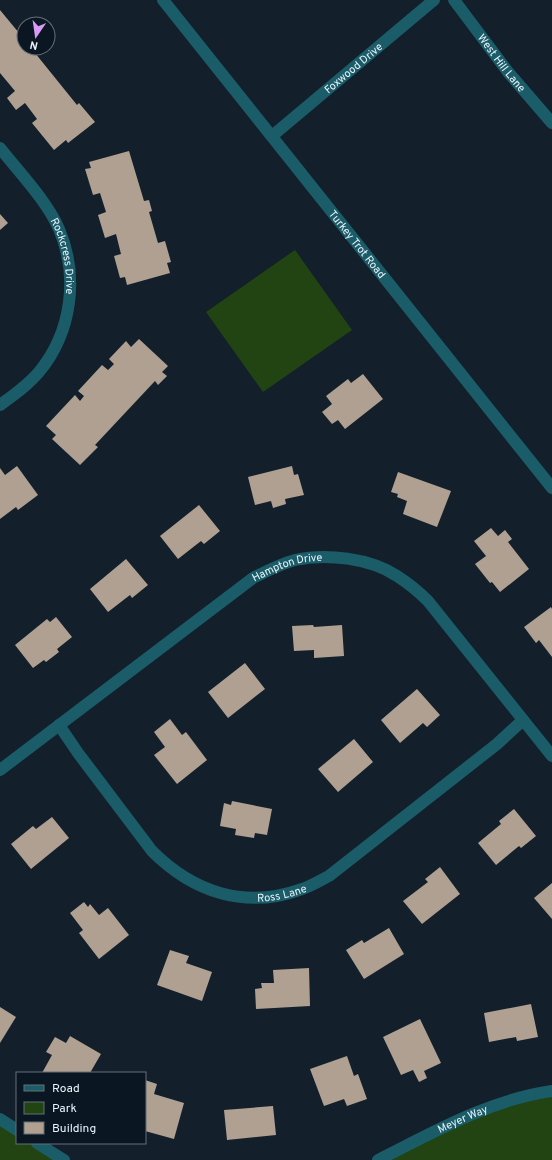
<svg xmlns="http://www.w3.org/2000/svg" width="552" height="1160" font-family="Overpass,sans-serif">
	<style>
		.green { fill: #214412 }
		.building { fill: #afa091 }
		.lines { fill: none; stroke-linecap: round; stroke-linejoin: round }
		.minor { stroke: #1a5c68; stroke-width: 12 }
		.labels { text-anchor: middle; stroke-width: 4; stroke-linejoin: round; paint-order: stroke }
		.street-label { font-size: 11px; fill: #eaf3fb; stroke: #0a1722 }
	</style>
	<rect width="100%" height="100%" fill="#13202b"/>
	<path class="green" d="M295 250 352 330 263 392 206 312Z
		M552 1093V1160H373L468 1115Z
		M0 1119 17 1130V1143H37L64 1160H0Z"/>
	<path class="building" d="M0 10 24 39V48H31L77 105 79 103 95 122 68 143 66 140 54 150 32 123 37 119 25 103 16 110 7 98 15 91 0 73Z
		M129 151 144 201 149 200 152 211 149 212 158 243 165 241 171 262 167 263 170 273 127 285 125 277 120 278 114 256 121 254 116 234 105 238 98 215 106 212 100 193 93 195 85 169 91 168 89 162Z
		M0 214 8 223 0 230Z
		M139 339 168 366 162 372 167 376 158 385 155 381 95 445 98 447 80 465 52 439 56 435 46 426 75 395 80 401 84 396 78 391 102 365 108 370 114 364 109 359 126 341 131 347Z
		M363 374 383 399 345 429 338 420 332 424 322 412 332 404 326 396 348 379 351 383Z
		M17 466 38 495 18 510 16 507 0 519V468L5 475Z
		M292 466 294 475 298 474 304 495 285 499 286 504 273 508 271 501 255 505 248 477Z
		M398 472 451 491 437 527 403 514 407 501 397 497 398 494 391 492Z
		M199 505 220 531 204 544 201 541 178 559 160 536Z
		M491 528 498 536 505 530 512 539 508 542 529 569 500 592 492 582 490 583 475 564 486 556 474 541Z
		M126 559 148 585 132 598 130 595 108 612 90 589Z
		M551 607 552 609V657L539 640 536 643 524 627Z
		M56 617 72 637 57 649 59 652 46 662 44 660 33 668 15 645 47 619 50 622Z
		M313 625 314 627 342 625 344 656 314 658V650L294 651 292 626Z
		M245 663 265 689 228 718 208 692Z
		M417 689 440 715 427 727 423 723 400 743 381 720Z
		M170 719 182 735 186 732 207 760 177 784 154 755 165 747 154 732Z
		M354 739 373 762 338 792 318 769Z
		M232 801 272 809 267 835 255 833 254 838 235 835 236 829 220 826 224 803 231 805Z
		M514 809 536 836 521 848 519 846 496 865 478 843 501 824 499 821Z
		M52 817 69 838 31 869 11 844 33 826 36 829Z
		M440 867 460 894 422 924 403 901 428 882 425 879Z
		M552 883V919L534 898Z
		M84 902 88 907 90 904 99 915 108 908 129 935 99 959 79 933 83 930 70 913Z
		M389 928 404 954 364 979 346 950 362 940 364 943Z
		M170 950 189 956 186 963 212 972 202 1001 157 985Z
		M309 968 310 1006 256 1009 255 989 262 988 261 983H274L273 970Z
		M531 1004 538 1037 517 1041 516 1037 489 1042 484 1013Z
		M0 1007 16 1017 0 1043Z
		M420 1019 441 1063 424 1071 427 1078 419 1082 413 1070 401 1075 383 1037Z
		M70 1036 101 1054 90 1073H42L52 1055 46 1052 55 1037 66 1043Z
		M347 1056 354 1076 358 1074 367 1099 347 1106 344 1099 324 1106 310 1069Z
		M145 1080 157 1084 154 1094 184 1103 174 1139 145 1131Z
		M273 1106 276 1135 227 1140 224 1110Z"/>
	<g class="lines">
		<g class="minor">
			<path id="s1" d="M163 0 552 488"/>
			<path id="s2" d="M454 0 508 72 552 123"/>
			<path id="s3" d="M272 136 434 0"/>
			<path id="s4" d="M0 148C19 172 47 201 59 229 79 276 72 332 39 372 28 385 14 395 0 405"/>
			<path id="s5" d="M59 725 78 753 152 851C193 892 245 910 302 889 312 886 321 880 329 876L497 744 523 720"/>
			<path id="s6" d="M0 770 253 578C267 571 280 564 295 560 326 553 370 558 397 576 408 583 419 592 428 601L552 756"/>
			<path d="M0 1119 17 1130"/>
			<path d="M37 1143 64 1160"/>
			<path id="s7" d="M378 1160C434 1132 489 1100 552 1091"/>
		</g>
	</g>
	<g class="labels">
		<g class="street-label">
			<text dy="4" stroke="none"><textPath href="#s2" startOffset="79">West Hill Lane</textPath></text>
			<text dy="4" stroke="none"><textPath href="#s3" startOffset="106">Foxwood Drive</textPath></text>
			<text dy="4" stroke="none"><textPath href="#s1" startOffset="312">Turkey Trot Road</textPath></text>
			<text dy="4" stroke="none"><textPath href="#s4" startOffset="128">Rockcress Drive</textPath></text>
			<text dy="4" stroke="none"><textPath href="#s6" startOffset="354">Hampton Drive</textPath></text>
			<text dy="4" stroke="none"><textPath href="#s5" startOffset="300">Ross Lane</textPath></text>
			<text dy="4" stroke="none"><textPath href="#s7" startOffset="94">Meyer Way</textPath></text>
		</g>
	</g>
	<rect x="16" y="1072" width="130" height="72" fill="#0a1722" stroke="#646f79"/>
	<rect x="24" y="1085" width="20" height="6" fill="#1a5c68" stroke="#646f79"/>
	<text x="52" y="1092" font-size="12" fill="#eaf3fb">Road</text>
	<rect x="24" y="1102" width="20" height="12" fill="#214412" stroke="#646f79"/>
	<text x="52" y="1112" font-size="12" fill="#eaf3fb">Park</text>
	<rect x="24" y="1122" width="20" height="12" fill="#afa091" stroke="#646f79"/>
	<text x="52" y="1132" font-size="12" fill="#eaf3fb">Building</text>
	<g transform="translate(36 36) rotate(193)"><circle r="19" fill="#0a1722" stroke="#646f79"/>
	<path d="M0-3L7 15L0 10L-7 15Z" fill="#d99af7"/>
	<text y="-6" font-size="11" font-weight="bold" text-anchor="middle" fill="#eaf3fb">N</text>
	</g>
</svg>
